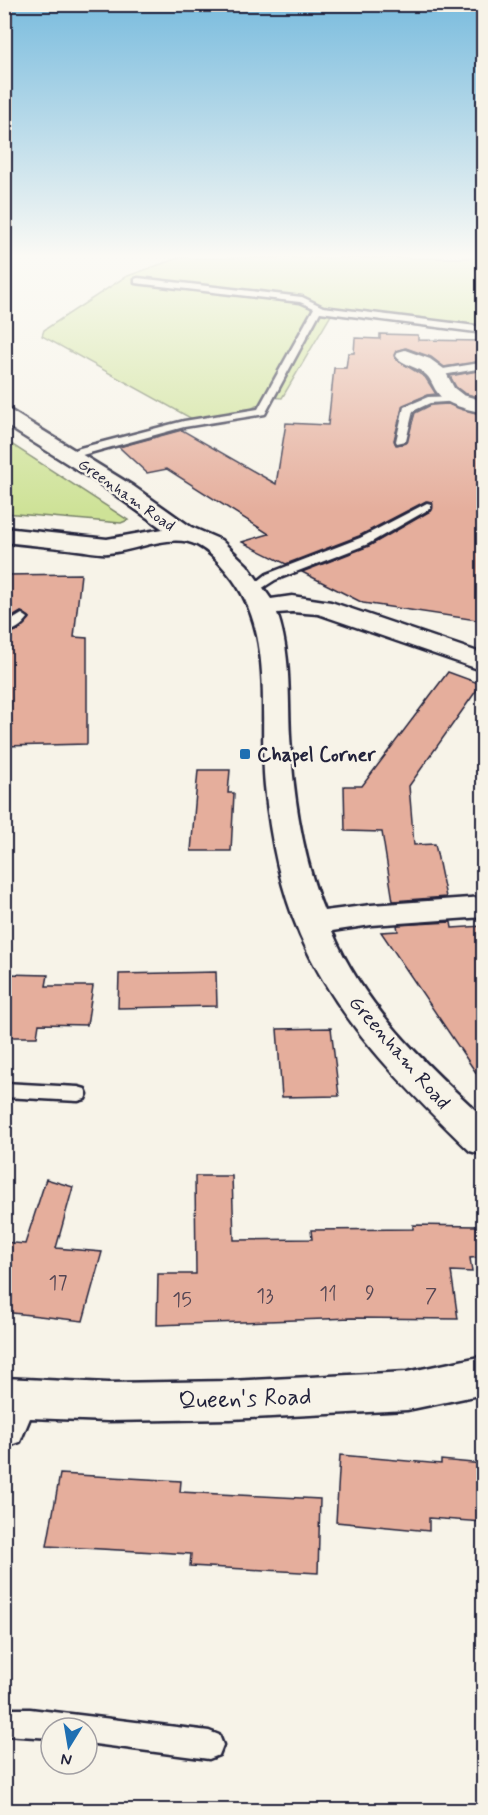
<svg xmlns="http://www.w3.org/2000/svg" width="488" height="1815" font-family="Mynerve,sans-serif">
	<style>
		.green { fill: #cee297; stroke: #788269; stroke-width: 1.5 }
		.building { fill: #e5ae9c; stroke: #22223b; stroke-width: 1.5 }
		.lines { fill: none; stroke-linecap: round; stroke-linejoin: round }
		.service-casing { stroke: #22223b; stroke-width: 5 }
		.minor-casing { stroke: #22223b; stroke-width: 5 }
		.service { fill: #f7f3e8; fill-rule: evenodd }
		.minor { fill: #f7f3e8; fill-rule: evenodd }
		.poi-dot { fill: #1f6fb2; stroke: #f7f3e8; stroke-width: 2 }
		.labels { text-anchor: middle; stroke-width: 5; stroke-linejoin: round; paint-order: stroke }
		.far-street-label { font-size: 16px; fill: #22223b; stroke: #f7f3e8 }
		.poi-label { font-size: 20px; font-weight: bold; fill: #22223b; stroke: #f7f3e8; text-anchor: start }
		.street-label { font-size: 20px; fill: #22223b; stroke: #f7f3e8 }
		.near-number-label { font-size: 20px; fill: #534553 }
		.near-street-label { font-size: 24px; fill: #22223b; stroke: #f7f3e8 }
	</style>
	<rect width="100%" height="100%" fill="#f7f3e8"/>
	<filter id="ink" filterUnits="userSpaceOnUse"><feTurbulence type="fractalNoise" baseFrequency=".0167" numOctaves="2"/><feDisplacementMap in="SourceGraphic" scale="12" xChannelSelector="R" yChannelSelector="G"/><feConvolveMatrix kernelMatrix="1 2 1 2 8 2 1 2 1" color-interpolation-filters="sRGB"/></filter>
	<g filter="url(#ink)">
		<path class="green" d="M178 258H483V333L331 315 282 398 270 397 248 411 194 420 42 336 44 330 125 277Z
			M4 440H5L128 520 121 523 5 513Z"/>
		<path class="building" d="M380 334 418 335V340L483 341V362L444 367 431 357 406 348 396 351 394 355 397 360 425 377 436 394 427 395 403 405 394 440 396 445 406 443 415 413 431 405 448 404 483 415V621L363 603 302 572 369 546 432 510V502L426 501 359 536 286 564 242 542 269 534 167 469 147 473 119 447 182 430 276 484 286 423 328 425 334 368H346L348 353H354L355 338 380 339Z
			M483 370V399L464 393 456 387 450 376Z
			M81 574 74 637 87 638V744L4 746V635L19 630 30 618 21 612 4 622V575Z
			M448 672 481 684 409 786 414 845 435 844 446 897 393 901 382 832 345 831 344 786H362Z
			M198 770H230L228 793H234L231 851H191Z
			M451 922 452 928 483 926V1083L381 932 398 931 397 925Z
			M216 972 217 1006 118 1008 119 974Z
			M4 974 48 975 46 986H93L87 1025 39 1024 37 1037H4Z
			M331 1028 339 1096 282 1097 277 1029Z
			M195 1176H232L234 1240 312 1239 311 1230 413 1229V1225L477 1226 481 1257 470 1258 472 1272 451 1271 458 1319 352 1318 157 1325 158 1274H196Z
			M46 1179 73 1187 56 1248 102 1252 83 1321 4 1312V1242L25 1244Z
			M340 1455 441 1464V1460L483 1464V1522L429 1518V1531L336 1522Z
			M60 1474 181 1481 180 1492 320 1499 318 1573 190 1566 191 1554 47 1546Z"/>
		<g class="lines">
			<defs>
				<path id="service" d="M138 278 302 297 323 307 484 327V333L320 312 265 414 184 427 75 457H67V453L80 448 184 421 258 409 314 308 300 302 135 283V279Z
					M480 363 483 364V368L437 376 432 373 437 370Z
					M456 396 461 399 460 401 430 403 413 411 406 441 397 443 396 441 404 407 428 397Z
					M427 503 431 504V508L368 544 275 580 253 594 247 590 267 574 360 538Z
					M22 614 28 618C22 626 15 631 4 633V625Z
					M4 1083 78 1087 85 1089 87 1094 85 1099 78 1101 4 1097Z
					M4 1709H30L209 1731 219 1735 223 1745 219 1755 209 1759 87 1743V1728H51V1738L4 1735Z"/>
				<path id="minor" d="M405 350 430 359 444 369 454 388 463 395 484 401V413C468 409 446 406 437 392 432 385 431 378 424 373 415 366 401 364 396 356L398 352Z
					M4 409 11 411 133 486 191 527 221 540 247 565 271 599 292 596 331 602 484 654V671L318 614 292 612 277 613C291 653 288 694 290 736 293 794 302 856 324 911L371 905 484 897V917L371 925 332 931C363 1006 425 1064 484 1118V1155L470 1151C404 1087 337 1021 300 935 280 888 270 837 265 786 258 714 277 631 227 572 219 562 209 551 197 545 171 532 136 551 108 553 98 554 87 551 77 550 53 547 29 545 4 542V528L107 539 163 529 100 484 4 424Z
					M484 1356V1394L407 1410 231 1419 108 1421 30 1418 20 1442 4 1448V1378L108 1383 231 1381 407 1372Z"/>
			</defs>
			<use href="#service" class="service-casing"/>
			<use href="#minor" class="minor-casing"/>
			<use href="#service" class="service"/>
			<use href="#minor" class="minor"/>
		</g>
	</g>
	<linearGradient id="sky" x2="0" y2="1"><stop stop-color="#7abcde"/><stop offset="0.5" stop-color="#fbfaf5"/><stop offset="1" stop-color="#fbfaf5" stop-opacity="0"/></linearGradient>
	<rect width="488" height="512" fill="url(#sky)"/>
	<rect class="poi-dot" x="239" y="748" width="12" height="12" rx="3"/>
	<g class="labels">
		<g class="far-street-label">
			<text transform="translate(127 494) rotate(35)" y="6">Greenham Road</text>
		</g>
		<g class="poi-label">
			<text x="257" y="761">Chapel Corner</text>
		</g>
		<g class="street-label">
			<text transform="translate(400 1052) rotate(49)" y="7">Greenham Road</text>
		</g>
		<g class="near-number-label">
			<text x="58" y="1289">17</text>
			<text x="370" y="1299">9</text>
			<text x="328" y="1300">11</text>
			<text x="265" y="1302">13</text>
			<text x="431" y="1302">7</text>
			<text x="182" y="1306">15</text>
		</g>
		<g class="near-street-label">
			<text transform="translate(245 1398) rotate(-2)" y="8">Queen's Road</text>
		</g>
	</g>
	<rect width="488" height="1815" fill="none" stroke="#f7f3e8" stroke-width="24"/>
	<rect x="12" y="12" width="464" height="1791" fill="none" stroke="#22223b" stroke-width="2" filter="url(#ink)"/>
	<g transform="translate(69 1746) rotate(191)"><circle r="28" fill="#f7f3e8" stroke="#a29fa3" stroke-width="1.5"/>
	<path d="M0-4.5L10 22L0 15L-10 22Z" fill="#1f6fb2"/>
	<text y="-9" font-size="16" font-weight="bold" text-anchor="middle" fill="#22223b">N</text>
	</g>
</svg>
